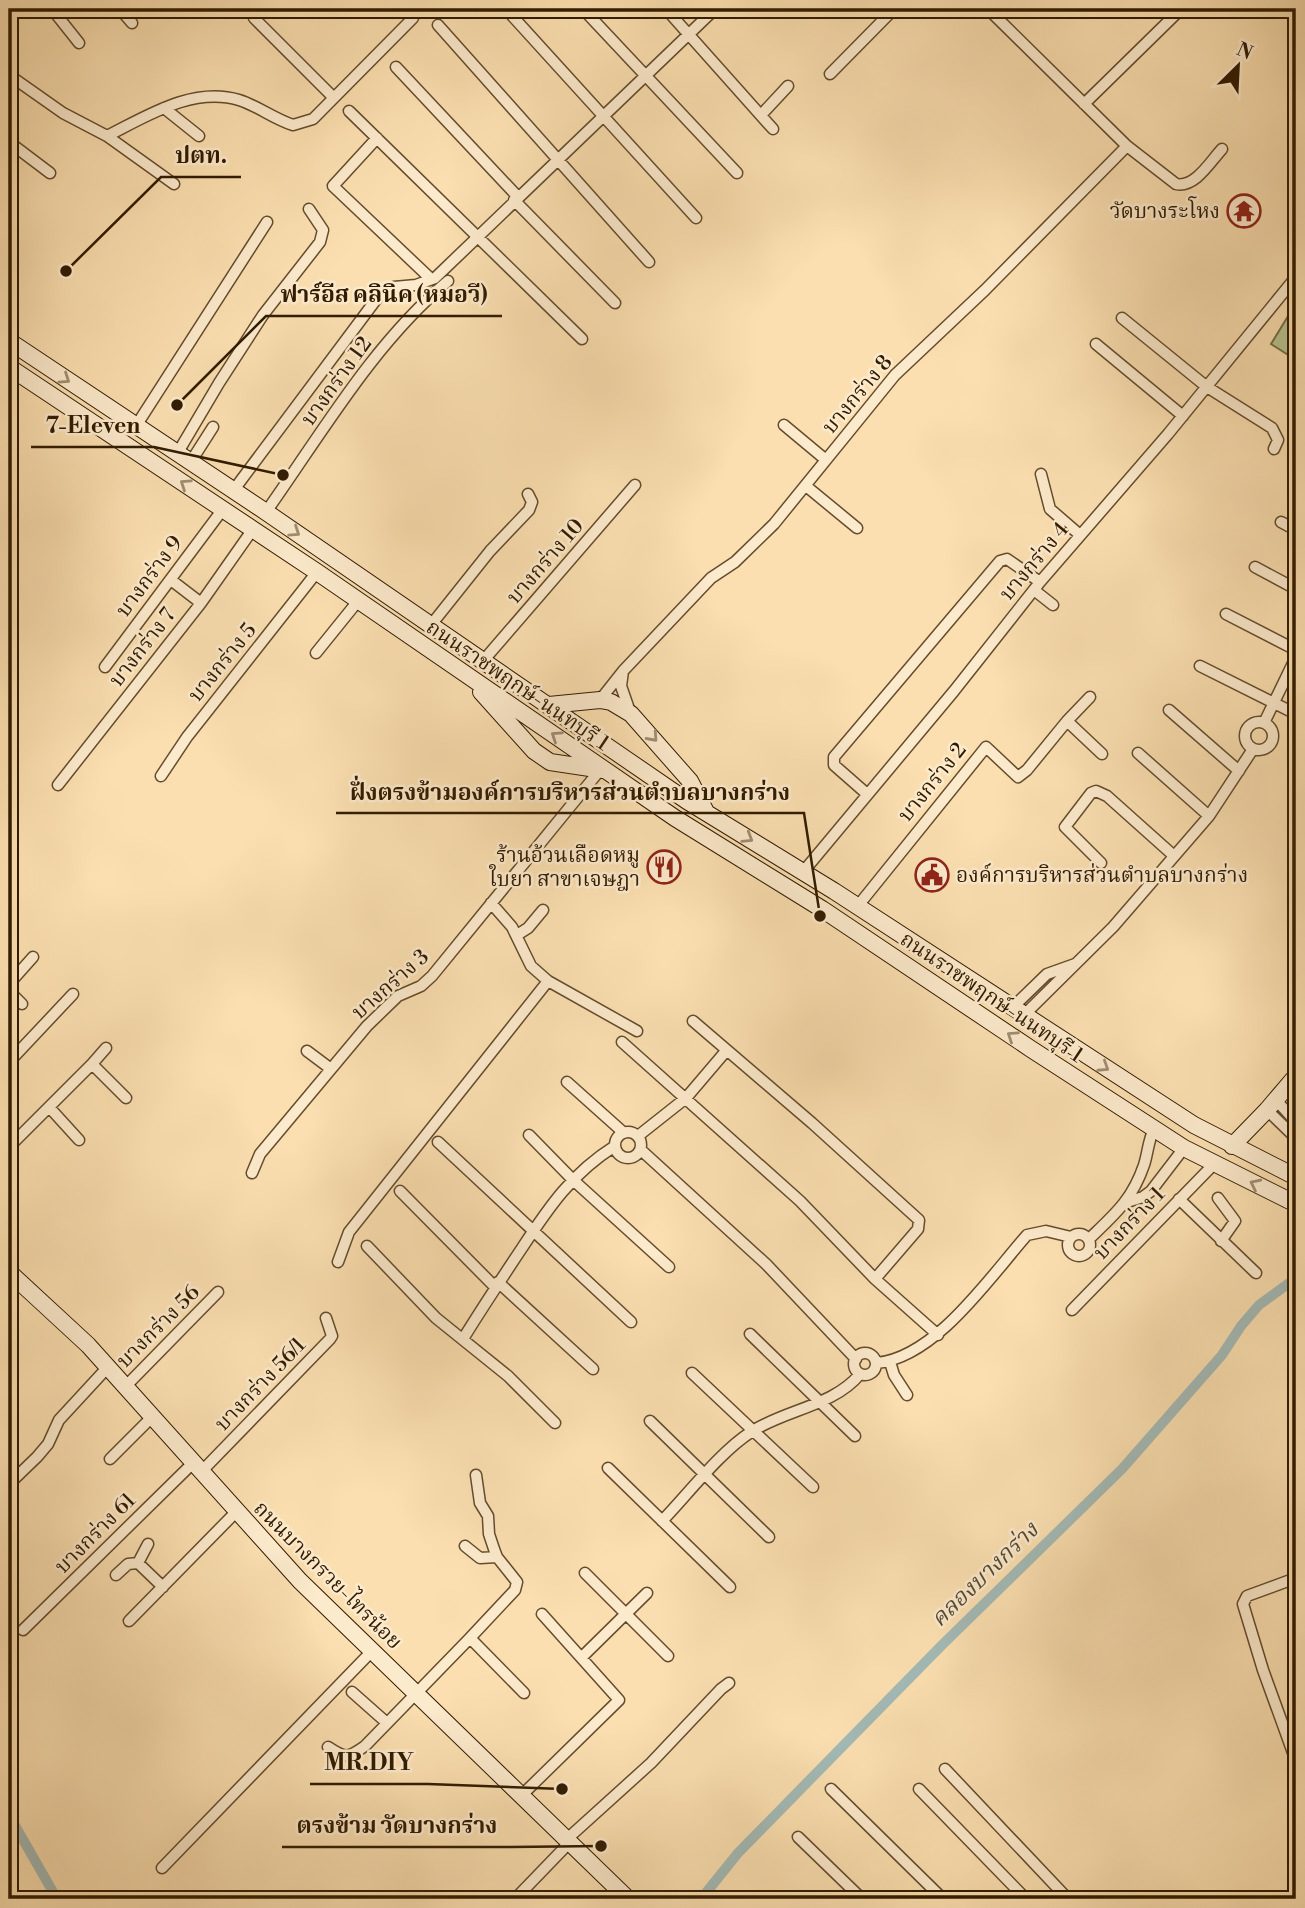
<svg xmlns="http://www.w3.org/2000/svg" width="1305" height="1908" font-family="'Libre Bodoni','Noto Serif Thai',serif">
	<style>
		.green { fill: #b8c390; stroke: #746f48; stroke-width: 2 }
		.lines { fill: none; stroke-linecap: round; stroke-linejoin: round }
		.canal { stroke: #a3bab6; stroke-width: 10 }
		.street-casing { stroke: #644c2c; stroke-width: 13 }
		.secondary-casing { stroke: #311b00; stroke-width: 18 }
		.street { stroke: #fceacc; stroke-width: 10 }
		.secondary { stroke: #fceacc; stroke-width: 16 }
		.oneway { stroke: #a18d70 }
		.labels { text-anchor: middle; stroke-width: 5; stroke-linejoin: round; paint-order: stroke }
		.poi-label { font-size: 21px; fill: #311b00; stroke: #fceacc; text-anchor: end }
		.street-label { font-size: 21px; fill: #311b00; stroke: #fceacc }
		.water-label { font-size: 23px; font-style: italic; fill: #534b37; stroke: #fceacc }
		.leader { fill: none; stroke: #311b00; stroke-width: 2.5 }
		.callout-dot { fill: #311b00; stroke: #fceacc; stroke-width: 2.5 }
		.callout-label { font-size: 23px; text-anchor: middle; font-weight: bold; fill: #311b00; stroke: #fceacc; stroke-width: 5; stroke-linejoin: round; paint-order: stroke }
	</style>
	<rect width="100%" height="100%" fill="#fbdfb0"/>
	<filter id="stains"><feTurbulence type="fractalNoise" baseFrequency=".00286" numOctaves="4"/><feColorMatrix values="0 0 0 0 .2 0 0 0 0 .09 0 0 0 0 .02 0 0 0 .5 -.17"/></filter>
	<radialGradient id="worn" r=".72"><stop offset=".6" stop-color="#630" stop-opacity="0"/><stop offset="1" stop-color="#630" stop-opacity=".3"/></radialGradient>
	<path class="green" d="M1296 303V360L1271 344Z"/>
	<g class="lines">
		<path class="canal" d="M9 1815 57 1899
			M701 1899 738 1853 942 1645 1122 1469 1222 1355 1241 1326 1259 1305 1296 1278"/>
		<defs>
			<path id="street" d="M52 9 79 43
				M120 9 132 23
				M506 9 696 218
				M583 9 737 173
				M666 9 773 129
				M988 9 1127 146 1176 184C1195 188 1210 162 1222 149
				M254 18 333 97
				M438 25 649 262
				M396 67 518 197
				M830 74 894 9
				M9 75 63 113 107 136C147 116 193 86 239 100 258 106 274 119 293 125L313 119 413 18
				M1084 104 1181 9
				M164 108 199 136
				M349 111 582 339
				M761 115 788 86
				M107 136 174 184
				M377 138 333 186 431 279
				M9 142 50 173
				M514 200 615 303
				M1122 318 1207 387 1272 428 1278 440 1274 449
				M1096 344 1183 416
				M784 425 826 460
				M136 426 267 222
				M177 454 219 383 263 315 320 242 323 230 309 209
				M190 463 213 427
				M1041 474 1050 509 1080 535
				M806 486 857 528
				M233 491 378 297 394 287 416 285 435 278 715 9
				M266 512C322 433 373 344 448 281
				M1281 522 1296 530
				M1255 567 1296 589
				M171 580 201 603
				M1034 590 1053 605
				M1226 614 1296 650
				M431 625 490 551 529 510 532 502 528 494
				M316 653 358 601
				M483 661 635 485
				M1200 666 1296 714
				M105 667 223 509
				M623 671 621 686 630 712
				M600 700 623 671 711 578 735 562 774 524 895 375 985 290 1127 146
				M1169 710 1239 771
				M1067 721 1090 697
				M1245 736a14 14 0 1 1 28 0a14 14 0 1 1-28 0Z
				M1264 723 1296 657
				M1138 753 1209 816
				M161 776 187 737 317 572
				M58 785 201 603 253 529
				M867 794 834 765V757L1000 561 1007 559 1040 582
				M1101 863 1065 827 1091 793 1096 791 1107 796 1173 855
				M803 872 954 691 1040 582 1168 434 1296 277
				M491 903 512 927 531 966 548 981 637 1031
				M857 907 986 747 1018 777 1027 770 1067 721 1102 754
				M517 935 528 928 543 910
				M9 984 33 957
				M9 991 22 1004
				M1013 1007 1047 974 1075 964
				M1024 1015 1113 927 1209 816 1253 749
				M693 1021 812 1123 919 1220 918 1229 875 1279
				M622 1042 800 1201 875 1279 938 1335
				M307 1051 331 1069
				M9 1062 73 994
				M92 1064 106 1048
				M567 1082 624 1133
				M1276 1100 1296 1122
				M49 1107 79 1140
				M1267 1110 1296 1138
				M615 1145a13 13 0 1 1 26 0a13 13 0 1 1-26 0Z
				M529 1135 572 1179 669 1267
				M638 1136 686 1098 726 1051
				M438 1142 631 1322
				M9 1147 92 1064 126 1098
				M641 1150 766 1264 856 1359
				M252 1173 260 1154 367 1026 398 996 421 986 432 976 600 770
				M400 1191 495 1287
				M1218 1198 1235 1221 1221 1241
				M1179 1199 1256 1273
				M1127 1202 1143 1197 1151 1191 1184 1148
				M1068 1245a11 11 0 1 1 22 0a11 11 0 1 1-22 0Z
				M1089 1239C1115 1214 1132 1200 1144 1165 1148 1153 1148 1141 1154 1129
				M367 1246 436 1318 508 1376 555 1423
				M338 1262 349 1232 548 981
				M498 1282 593 1369
				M1072 1310 1214 1164
				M750 1334 855 1436
				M463 1339C482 1308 502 1278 522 1248 549 1207 572 1173 615 1146
				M854 1364a11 11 0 1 1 22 0a11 11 0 1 1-22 0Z
				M890 1362 894 1375 907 1395
				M877 1363C936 1357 989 1278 1027 1235L1046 1231 1071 1237
				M692 1373 813 1487
				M125 1387 218 1292
				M650 1421 769 1537
				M110 1459 152 1417
				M608 1468 730 1587
				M201 1472 330 1339 332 1336 326 1318
				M9 1484 37 1457 48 1444 59 1420 107 1368
				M662 1521C688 1494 720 1452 751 1432 784 1410 834 1406 860 1374
				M465 1546 480 1558 497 1557
				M138 1563 148 1544
				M585 1573 668 1656
				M116 1575 128 1564 138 1563 163 1587
				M1296 1578 1247 1596 1243 1604 1263 1670 1296 1761
				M129 1621 236 1512
				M23 1630 193 1463
				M470 1638 515 1590 517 1582 497 1557 494 1549 489 1534 488 1516 480 1503 476 1475
				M582 1657 647 1593
				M352 1692 387 1723
				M328 1747C346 1759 348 1758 365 1746L470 1638 524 1693
				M945 1769 1068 1899
				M831 1789 943 1899
				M919 1789 1026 1899
				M522 1795 619 1700 542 1614
				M798 1837 862 1899
				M567 1839 651 1763 721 1689 729 1683
				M162 1868 372 1651
				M515 1899 570 1842"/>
			<path id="secondary" d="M9 341 266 512 687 801 834 891 1194 1125 1296 1177
				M9 367 317 572 675 818 822 909 1031 1049 1184 1148 1296 1204
				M481 692 534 751 550 762 603 770
				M549 705 600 700 611 702 631 714 690 781 706 812
				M1232 1146 1267 1110 1296 1076
				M9 1272 88 1345 300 1581 628 1899"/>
		</defs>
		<use href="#street" class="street-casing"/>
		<use href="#secondary" class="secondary-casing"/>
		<use href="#street" class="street"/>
		<use href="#secondary" class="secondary"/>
	</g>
	<defs><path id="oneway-chevron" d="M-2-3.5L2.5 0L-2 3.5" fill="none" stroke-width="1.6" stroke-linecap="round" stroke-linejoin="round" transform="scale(1.75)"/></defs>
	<g class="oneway">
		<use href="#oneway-chevron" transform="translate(65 379) rotate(34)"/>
		<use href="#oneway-chevron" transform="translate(185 484) rotate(-146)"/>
		<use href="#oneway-chevron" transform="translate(295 532) rotate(34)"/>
		<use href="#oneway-chevron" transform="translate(556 736) rotate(-146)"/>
		<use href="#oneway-chevron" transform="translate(653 737) rotate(48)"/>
		<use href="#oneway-chevron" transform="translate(748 838) rotate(32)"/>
		<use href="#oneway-chevron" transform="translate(1012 1036) rotate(-146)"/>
		<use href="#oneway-chevron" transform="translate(1104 1067) rotate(33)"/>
		<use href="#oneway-chevron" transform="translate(1255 1184) rotate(-154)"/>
	</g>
	<defs>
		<symbol id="temple-ring" viewBox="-11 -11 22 22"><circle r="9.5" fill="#fceacc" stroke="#8f2418" stroke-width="1.5"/><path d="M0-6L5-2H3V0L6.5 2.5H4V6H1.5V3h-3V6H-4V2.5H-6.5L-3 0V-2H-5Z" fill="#8f2418"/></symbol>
		<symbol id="restaurant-ring" viewBox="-11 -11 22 22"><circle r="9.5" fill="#fceacc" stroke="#8f2418" stroke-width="1.5"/><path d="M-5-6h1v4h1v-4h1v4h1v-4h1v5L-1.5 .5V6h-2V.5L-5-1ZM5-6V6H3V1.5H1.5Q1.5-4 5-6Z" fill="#8f2418"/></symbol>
		<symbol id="civic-ring" viewBox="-11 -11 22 22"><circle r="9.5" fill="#fceacc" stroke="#8f2418" stroke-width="1.5"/><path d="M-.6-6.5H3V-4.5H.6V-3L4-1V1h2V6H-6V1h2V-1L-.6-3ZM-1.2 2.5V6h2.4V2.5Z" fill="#8f2418"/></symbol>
	</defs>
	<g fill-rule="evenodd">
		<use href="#temple-ring" x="1225" y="192" width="38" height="38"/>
		<use href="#restaurant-ring" x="645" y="848" width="38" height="38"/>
		<use href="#civic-ring" x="913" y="856" width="38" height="38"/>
	</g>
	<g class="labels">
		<g class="poi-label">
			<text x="1220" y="218">วัดบางระโหง</text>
			<text x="640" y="862">ร้านอ้วนเลือดหมู<tspan x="640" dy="24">ใบยา สาขาเจษฎา</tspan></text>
			<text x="956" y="882" text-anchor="start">องค์การบริหารส่วนตำบลบางกร่าง</text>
		</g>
		<g class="street-label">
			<text transform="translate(336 381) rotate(-54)" y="7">บางกร่าง 12</text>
			<text transform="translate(857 394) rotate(-50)" y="7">บางกร่าง 8</text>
			<text transform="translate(545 561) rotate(-49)" y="7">บางกร่าง 10</text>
			<text transform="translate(1034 561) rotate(-50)" y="7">บางกร่าง 4</text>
			<text transform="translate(149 576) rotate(-53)" y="7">บางกร่าง 9</text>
			<text transform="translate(142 647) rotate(-52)" y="7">บางกร่าง 7</text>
			<text transform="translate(222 662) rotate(-51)" y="7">บางกร่าง 5</text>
			<text transform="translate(518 685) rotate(34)" y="7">ถนนราชพฤกษ์-นนทบุรี 1</text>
			<text transform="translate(932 782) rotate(-51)" y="7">บางกร่าง 2</text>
			<text transform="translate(390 984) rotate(-41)" y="7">บางกร่าง 3</text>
			<text transform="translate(992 997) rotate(34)" y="7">ถนนราชพฤกษ์-นนทบุรี 1</text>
			<text transform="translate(1129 1223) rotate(-46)" y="7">บางกร่าง 1</text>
			<text transform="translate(158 1326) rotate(-45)" y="7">บางกร่าง 56</text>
			<text transform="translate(260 1384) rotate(-46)" y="7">บางกร่าง 56/1</text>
			<text transform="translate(95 1533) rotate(-45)" y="7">บางกร่าง 61</text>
			<text transform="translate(328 1575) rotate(45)" y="7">ถนนบางกรวย-ไทรน้อย</text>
		</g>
		<g class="water-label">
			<text transform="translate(984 1574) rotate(-44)" y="8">คลองบางกร่าง</text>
		</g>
	</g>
	<path class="leader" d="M66 271L161 177H241M177 405L266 316H502M283 475L154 447H31M820 916L804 813H336M562 1789L428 1784H310M601 1846L511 1847H282"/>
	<g class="callout-dot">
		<circle cx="66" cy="271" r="7"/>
		<circle cx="177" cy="405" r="7"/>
		<circle cx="283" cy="475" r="7"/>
		<circle cx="820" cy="916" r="7"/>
		<circle cx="562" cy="1789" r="7"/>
		<circle cx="601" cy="1846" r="7"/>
	</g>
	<g class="callout-label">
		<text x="201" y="163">ปตท.</text>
		<text x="384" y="302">ฟาร์อีส คลินิค (หมอวี)</text>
		<text x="93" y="433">7-Eleven</text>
		<text x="570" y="800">ฝั่งตรงข้ามองค์การบริหารส่วนตำบลบางกร่าง</text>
		<text x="369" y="1770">MR.DIY</text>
		<text x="397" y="1833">ตรงข้าม วัดบางกร่าง</text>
	</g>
	<rect width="1305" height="1908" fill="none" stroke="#fbdfb0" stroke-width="35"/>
	<rect x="10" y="10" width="1284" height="1887" fill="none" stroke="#311b00" stroke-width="3.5"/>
	<rect x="18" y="18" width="1270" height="1873" fill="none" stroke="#311b00" stroke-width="2"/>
	<g transform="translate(1238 66) rotate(24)" stroke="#fceacc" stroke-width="5" paint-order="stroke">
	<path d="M0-5L12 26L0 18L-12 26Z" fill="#311b00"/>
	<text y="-10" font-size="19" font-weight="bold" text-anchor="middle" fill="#311b00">N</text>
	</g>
	<rect width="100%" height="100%" filter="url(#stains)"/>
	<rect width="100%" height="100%" fill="url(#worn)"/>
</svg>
